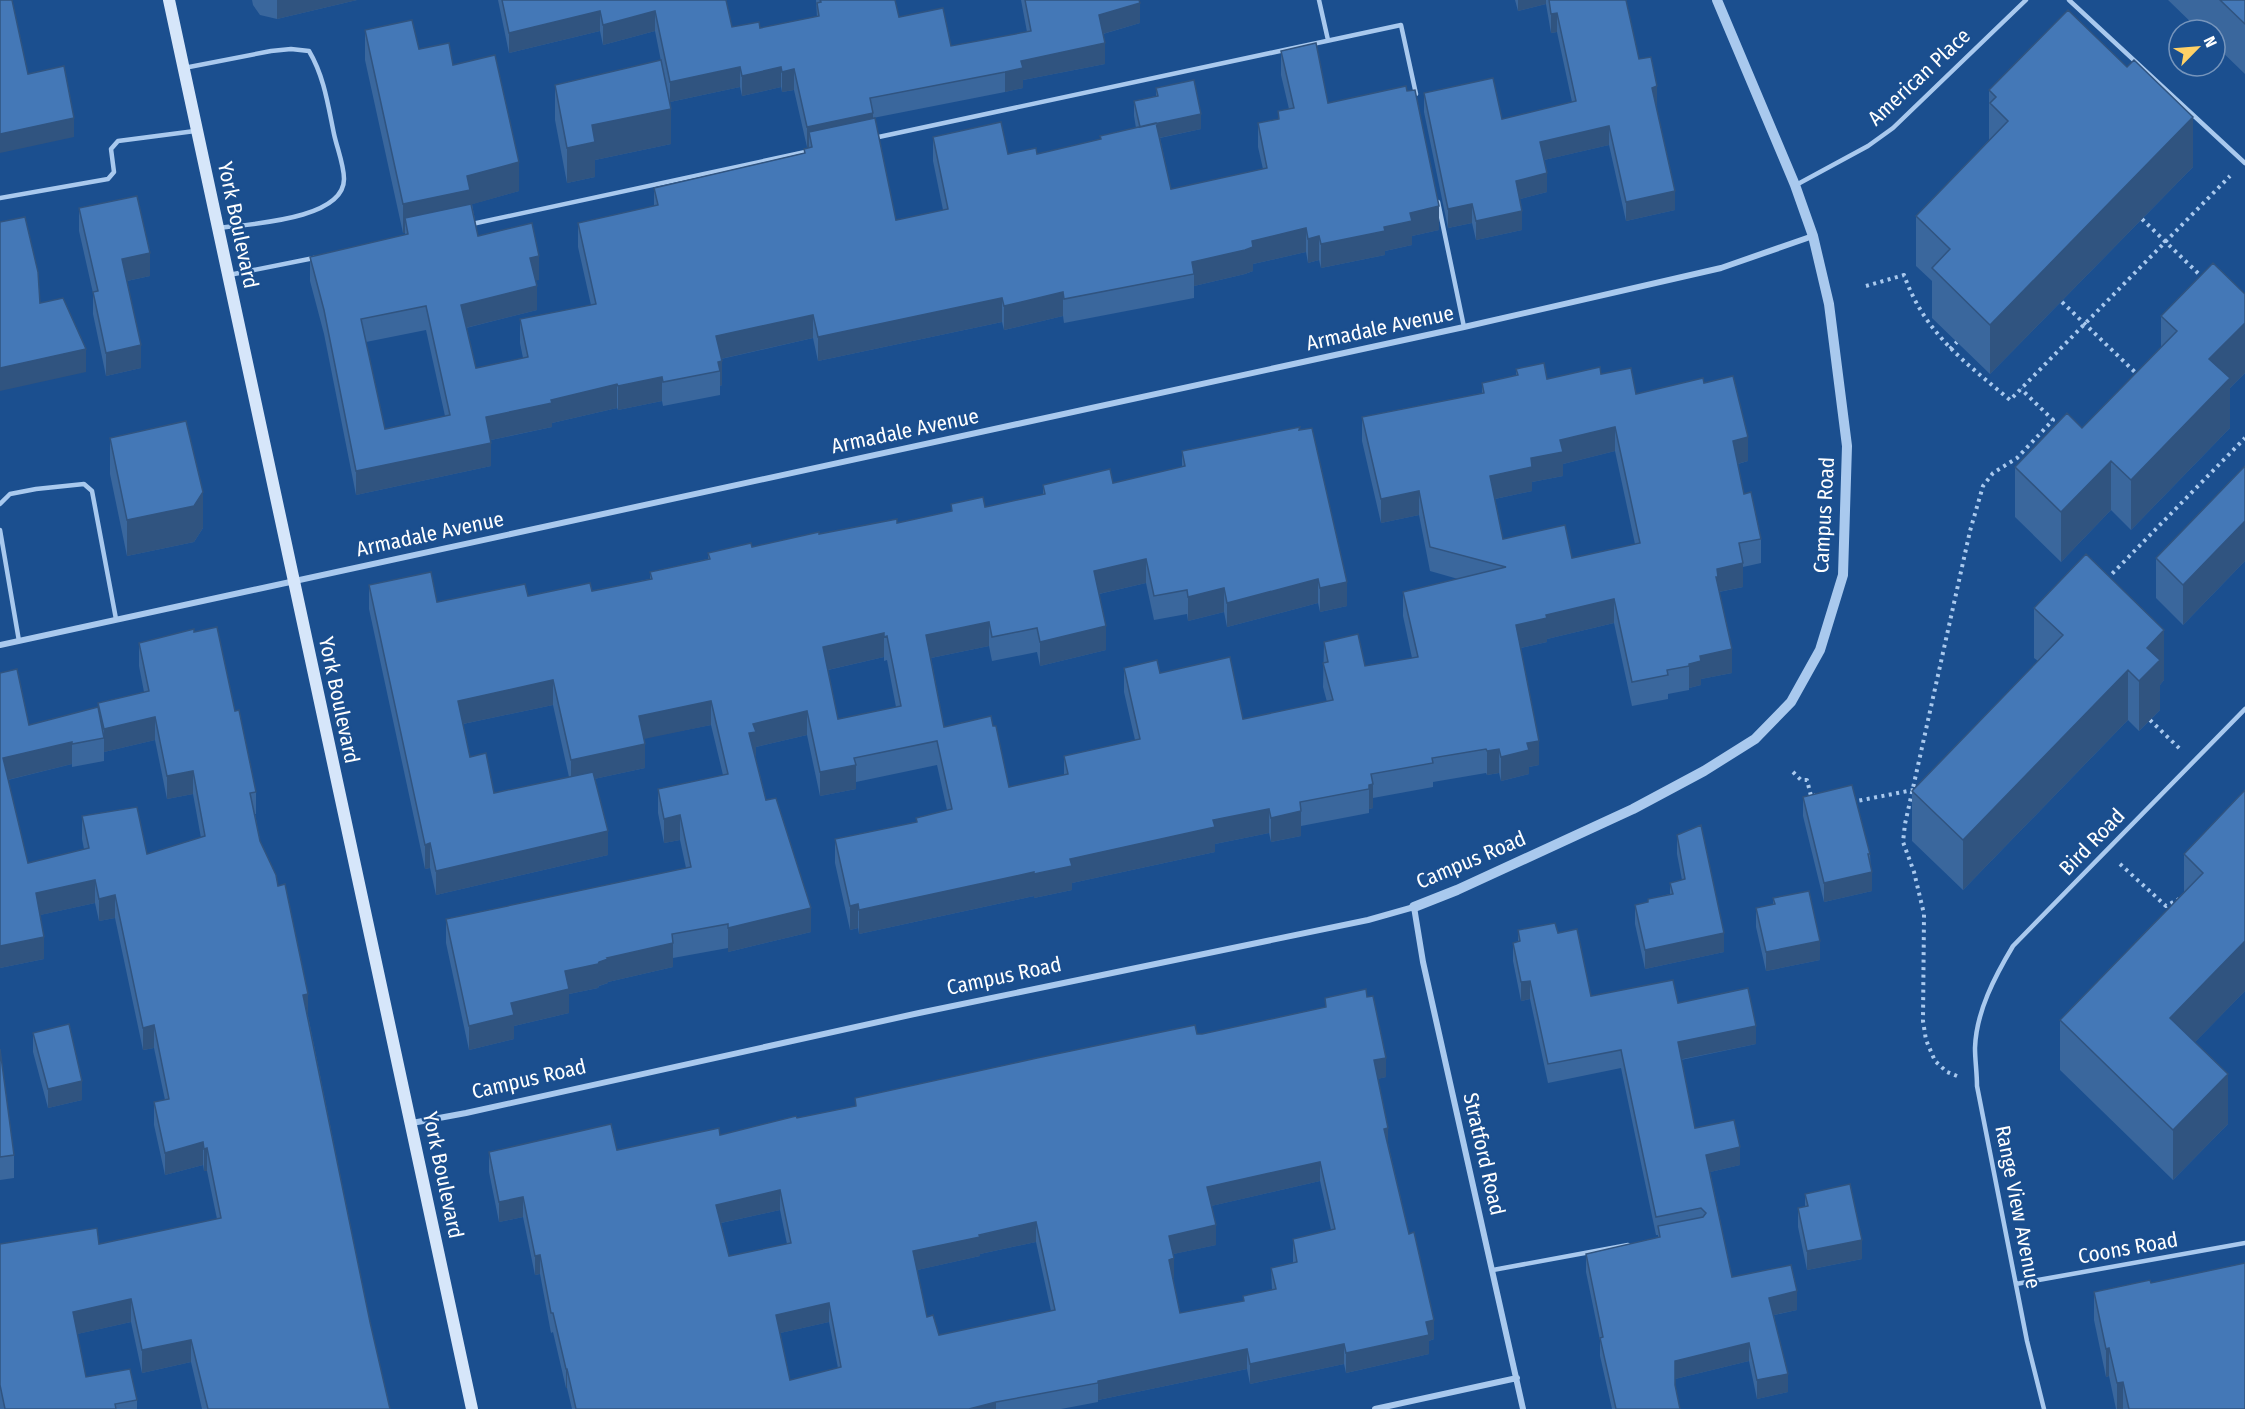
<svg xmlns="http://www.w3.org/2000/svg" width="2245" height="1409" font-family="'Fira Sans Condensed',sans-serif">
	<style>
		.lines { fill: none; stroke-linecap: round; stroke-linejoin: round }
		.path { stroke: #a9c9ee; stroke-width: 4; stroke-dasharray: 3 4.5; stroke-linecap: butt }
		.service { stroke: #a9c9ee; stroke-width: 4.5 }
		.minor { stroke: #a9c9ee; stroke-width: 6 }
		.tertiary { stroke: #a9c9ee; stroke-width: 10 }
		.secondary { stroke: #d6e6fa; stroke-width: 12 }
		.wall { fill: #3a679d; fill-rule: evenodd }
		.shaded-wall { fill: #305480 }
		.building { fill: #4478b7; stroke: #305480; stroke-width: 1.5; fill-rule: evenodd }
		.labels { text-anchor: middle; stroke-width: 4.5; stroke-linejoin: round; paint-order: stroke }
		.street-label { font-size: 21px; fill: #fff; stroke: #1b4f8f }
	</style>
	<rect width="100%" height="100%" fill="#1b4f8f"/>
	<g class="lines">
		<path class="path" d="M2142 219 2204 279
			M1866 286 1904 275C1925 334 1965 362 2010 400L2230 176
			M2062 302 2139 376
			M1950 349 1957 342
			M2107 579 2245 438
			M2150 720 2180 749
			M1793 772 1801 780H1807L1811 796 1815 795
			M1852 802 1913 790
			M2120 864 2166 906 2179 899
			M1957 1076 1947 1072 1935 1061 1926 1040 1923 1021 1924 914 1914 872 1903 842 1905 824 1970 531 1983 486 1993 473 2017 458 2053 420 2021 389"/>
		<path class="service" d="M1319 0 1328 40
			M2069 0 2245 163
			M184 68 271 51 291 49 309 51C324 76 328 105 334 134 337 148 344 165 344 179 344 220 248 224 219 228
			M874 138 1401 25 1416 94
			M1796 185 1868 146 1893 128 2026 0
			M0 198 108 179 114 172 111 149 118 141 195 131
			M1438 202 1464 327
			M472 224 810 151
			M229 275 314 258
			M0 504 10 494 36 489 84 484 92 491 116 619
			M0 530 19 641
			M1493 1270 1628 1245
			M2016 1284 2245 1243
			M2044 1409 2027 1341 1977 1086C1977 1073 1975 1060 1975 1048 1976 1012 1995 976 2013 946L2245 709"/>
		<path class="minor" d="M0 645 1464 327 1721 268 1813 236
			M412 1123 466 1113 919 1013 1368 920 1414 907 1423 962 1523 1409
			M1375 1409 1517 1378"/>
		<path class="tertiary" d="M1414 907 1457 890 1633 809 1704 771 1755 739 1791 702 1820 650 1843 575 1847 446 1829 304 1813 236 1795 185 1717 0"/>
		<path class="secondary" d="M169 0 472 1409"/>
	</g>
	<path class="wall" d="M252 0H357L277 19 260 15 253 5Z
		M498 0H726L732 27 760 28 817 17 816 0H895L899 17 951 46 1027 32 1021 0H1139L1140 23 1103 34 1105 64 1023 80V88L1005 92 873 118 896 220 943 210 933 161V137L1008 154H1037L1100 140V136L1136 128 1134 116V101L1156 96V88L1201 129 1160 138 1171 189 1263 169 1258 147V123L1278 119V111L1289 109 1281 75V51L1439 230 1412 236V245L1385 251V255L1321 268 1319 260 1308 263 1306 252 1253 264V271L1245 274 1194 286V298L1064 323 1063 316 1004 330 1002 322 818 361 813 338 721 359 722 385 720 386V395L663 406 662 401 618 410 617 408 552 423V427L491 440V466L356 495 324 334 310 281V257L405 235V233H403L365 60V30L419 49 453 65 519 191 472 204 478 236 539 280H536L537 310 466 328 476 368 523 358 520 343V319L591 305 578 247V223L654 206V188L804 153V149L809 148V147H807L794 90 782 92 781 87 742 96 740 87 670 102 671 144 595 160V177L567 183 555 120V85L663 71 655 31 603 45 600 31 509 53ZM426 330 445 416 385 429 366 342Z
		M1515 0H1626L1639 59 1657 105 1656 106 1675 210 1626 221 1609 145 1544 160 1547 192 1520 199 1522 230 1476 240 1472 223 1448 228 1424 112V93L1502 119 1572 102 1557 32 1551 33 1546 4 1518 11Z
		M2168 0H2245V74L2215 45V30H2199Z
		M1989 90 2193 167 1990 374 1932 318V281L1916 266V216L1989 140Z
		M79 208 150 276 127 281 141 368 106 376 93 314V293L79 231Z
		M2245 294V373L2230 388V428L2131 530 2111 510 2061 562 2015 517V467L2082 428 2161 348V316Z
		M1516 369 1547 379 1601 374 1636 394 1704 383 1748 461 1738 464 1744 494 1761 539V563L1743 567V587L1719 592 1732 673 1701 679V685L1689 688V690L1668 694V699L1632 706 1614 623 1547 639V642L1521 648 1539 765 1529 767V774L1501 781 1499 773 1487 775 1486 773 1433 782V787L1373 798V808L1369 809V813L1301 826V836L1271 842 1269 833 1215 844V852L1072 883V890L1034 898V896L859 934 858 928 850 930 835 863V839L916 822V818L947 810 937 765 856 782V789L820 796 807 735 756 747V756H755L766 800 811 932 728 952V948L673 958V967L608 982V983L599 986 598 988 569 994V1013L514 1026V1039L469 1050 446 943V919L686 868 680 840 664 843 658 813V789L723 775 711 725 644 738 645 768 594 779 608 855 436 895 430 868 425 869 369 609V585L437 602 592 591 650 579V572L708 559V553L752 547 819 534 897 523 951 512V504L985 507 1043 495V485L1113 483 1182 467V451L1300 430 1347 606 1320 612 1318 603 1227 627 1224 612 1188 621 1187 614 1154 620 1146 583 1099 594 1106 650 1040 666 1037 652 992 661 989 646 931 658 944 727 1009 787 1064 775V756L1135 740 1124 692V668L1160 673 1243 719 1327 702 1323 687 1324 642 1365 666 1412 658 1403 616V592L1458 579 1430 571 1419 515 1381 523 1362 441V417L1482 393V383L1516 375ZM1615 451 1635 544 1572 558 1503 539 1495 499 1532 491V482L1563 476V464ZM884 657V661L887 660 896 707 838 719 828 670ZM553 705 569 777 494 793 470 757 463 724Z
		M110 438 203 528 194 542 127 556 110 474Z
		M2245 466V561L2183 625 2156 598V558Z
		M2034 608 2164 680 2160 685V710L2139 731 2128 720 1963 890 1912 841V791L2038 661 2034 658Z
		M194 632 235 711 256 792V814H255L260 841 308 1016 370 1322 390 1409H202L191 1362 142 1373 131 1322 77 1334 86 1377 137 1400V1409H0V1244H99L217 1219 207 1171H204L203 1165 165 1175 154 1125V1102L165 1100 154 1048 143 1050 115 918 99 921 95 903 40 915 44 959 0 968V673L29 725 98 709V703L144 692 139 666V643ZM155 740 167 799 193 794 201 838 147 854 82 816V839L84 849 28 863 8 780 72 764V767L104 761V751V752Z
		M2245 790V991L2195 1042 2228 1124 2173 1180 2060 1070V1020L2184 892V854Z
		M1803 797 1870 854 1872 891 1824 902 1803 816Z
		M1677 835 1724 952 1645 969 1635 924V905L1648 903V899L1670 894V883L1682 880 1677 854Z
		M1773 898 1820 960 1766 971 1756 927V908L1773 905Z
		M1518 930 1558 933 1591 996 1678 1003 1756 1044 1681 1060 1695 1128 1740 1165 1710 1172 1732 1277 1797 1310 1774 1315 1788 1392 1757 1399 1749 1361 1675 1379V1385L1680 1409H1612L1600 1356V1340L1586 1272V1254L1658 1238V1235H1656L1621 1068 1548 1083 1530 999 1521 1001 1513 961V943L1518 942Z
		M1367 997 1386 1077 1377 1079 1388 1144 1434 1339 1429 1341V1354L1346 1373 1344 1364 1250 1384 1247 1369 1098 1400V1402L1061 1409H572L567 1388H566L553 1332 551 1333 540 1274 535 1275 523 1217 499 1222 489 1172V1152L617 1150 720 1135 855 1106V1098L1197 1034H1202L1325 1007V998ZM1320 1181 1331 1230 1293 1239V1263L1271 1268 1272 1290 1243 1296V1301L1180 1313 1173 1278H1174L1173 1254 1216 1245 1211 1206ZM780 1210 787 1244 729 1256 721 1223ZM1036 1242 1051 1311 939 1335 927 1317 917 1270 980 1256V1254ZM829 1322 838 1368 790 1380 780 1333Z
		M33 1033 82 1100 48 1108 33 1052Z
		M0 1049 14 1155V1178L0 1180Z
		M1805 1194 1862 1259 1807 1270 1798 1227V1208L1805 1207Z
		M2151 1283 2245 1409H2116L2109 1376 2106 1377 2094 1320V1292Z"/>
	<path class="shaded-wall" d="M277 0H357L277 19Z
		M1518 0H1546V4L1518 11Z
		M1140 3V23L1099 35V15Z
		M600 11V31L509 53V33Z
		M655 11V31L603 45V25Z
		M1557 13V32L1551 33V14Z
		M1105 43V64L1023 80V88L1005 92V72L1021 61Z
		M740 67V87L670 102V82Z
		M781 67V87L742 96V76Z
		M794 69V90L782 92V72Z
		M1657 86V105L1652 107V88Z
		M671 109V144L595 160V177L567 183V148L592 125Z
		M873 113V133L809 132V147H807V127Z
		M1201 114V129L1140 142V127Z
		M2193 117V167L1990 374V325Z
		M74 118V137L0 153V134Z
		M1609 126V145L1540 161V142Z
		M519 162V191L470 205 405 218V233H403V204L467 176Z
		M1547 173V192L1516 200V181Z
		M1675 191V210L1626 221V202Z
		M1472 204V223L1448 228V209Z
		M1439 206V230L1412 236V245L1385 251V255L1321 268V244L1384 227 1410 213Z
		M1522 211V230L1476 240V221Z
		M1306 228V252L1253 264V271L1245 274 1194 286V274L1192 262 1252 241Z
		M1319 236V260L1308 263V239Z
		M150 253V276L122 282V259Z
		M539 256V280L530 282V258Z
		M537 286V310L461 329V305Z
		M1063 292V316L1004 330V306Z
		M1002 298V322L818 361V337Z
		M813 315V338L716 360V336Z
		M2245 323V373L2230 388V428L2131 530V480L2209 359Z
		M141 345V368L106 376V353Z
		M86 349V372L0 391V368Z
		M722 361V385L720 386V371L718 362Z
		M662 377V401L618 410V386Z
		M617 384V408L552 423V427L486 441V417L551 400Z
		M1615 427V451L1563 464V476L1532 482V491L1490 500V476L1531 458 1560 440Z
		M1748 437V461L1733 465V441Z
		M491 443V466L356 495V471Z
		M2111 461V510L2061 562V512Z
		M1419 491V515L1381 523V499Z
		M203 492V528L194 542 127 556V520Z
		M2245 521V561L2183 625V585Z
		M1146 559V583L1094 595V571Z
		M1743 563V587L1718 592 1716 577 1717 569Z
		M1318 579V603L1227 627V603Z
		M1347 582V606L1320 612V588Z
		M1224 588V612L1188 621V597Z
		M1614 599V623L1547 639V642L1516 649V625L1546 615Z
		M989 622V646L926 659V635Z
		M1106 626V650L1040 666V642Z
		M2164 630V680L2160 685V710L2139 731V681L2147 648Z
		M884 633V657L823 671V647Z
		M1732 649V673L1701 679V685L1689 688V664L1700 656Z
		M2128 670V720L1963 890V840Z
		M553 680V705L458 725V701Z
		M711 701V725L639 740V716Z
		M807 711V735L756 747V756L749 757V733L753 724Z
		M155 717V740L104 752V729Z
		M1539 741V765L1529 767V774L1501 781V757L1527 743Z
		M72 742V764L3 781V758Z
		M645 744V768L571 784V760Z
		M1499 749V773L1487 775V751Z
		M856 765V789L820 796V772Z
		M193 771V794L167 799V776Z
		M1373 784V808L1369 809V785Z
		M1269 809V833L1215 844V852L1072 883V890L1034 898V874L1070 859 1213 820Z
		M1301 811V836L1271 842V818Z
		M680 815V840L664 843V819Z
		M608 831V855L436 895V871Z
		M430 843V868L425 869V845Z
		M1034 872V896L859 934V910Z
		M1872 872V891L1824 902V883Z
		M95 880V903L36 916V893Z
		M115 895V918L99 921V899Z
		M858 904V928L850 930V906Z
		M811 908V932L728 952V928Z
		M1724 933V952L1645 969V950Z
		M44 937V959L0 968V946Z
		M1820 941V960L1766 971V952Z
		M2245 941V991L2170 1068V1018Z
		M673 943V967L608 982V983L599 986 598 988 569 994V1013L514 1026V1039L469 1050V1026L565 971 599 962 607 958Z
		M1530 981V999L1521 1001V982Z
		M308 994V1016L303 995Z
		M154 1025V1048L143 1050V1028Z
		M1756 1026V1044L1678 1060V1042Z
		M1386 1058V1077L1374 1080V1060Z
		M2228 1074V1124L2173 1180V1130Z
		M82 1081V1100L48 1108V1089Z
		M1388 1128V1148L1384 1129Z
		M203 1142V1165L165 1175V1153Z
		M1740 1147V1165L1706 1173V1155Z
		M207 1148V1171H204V1149Z
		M1320 1162V1181L1207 1207V1187Z
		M780 1190V1210L716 1224V1205Z
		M523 1197V1217L499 1222V1202Z
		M1036 1222V1242L980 1254V1256L913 1271V1251Z
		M1216 1225V1245L1169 1255V1236Z
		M1862 1240V1259L1807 1270V1251Z
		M540 1255V1274L535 1275V1256Z
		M1174 1258V1278L1169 1279V1260Z
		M1797 1291V1310L1769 1316V1298Z
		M131 1299V1322L73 1335V1312Z
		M829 1303V1322L776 1334V1315Z
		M1434 1320V1339L1429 1341V1354L1346 1373V1353L1426 1322Z
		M191 1340V1362L142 1373V1350Z
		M1749 1343V1361L1675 1379V1361Z
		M1344 1344V1364L1250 1384V1364Z
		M2109 1348V1376L2106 1377V1349Z
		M1247 1349V1369L1098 1400V1381Z
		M566 1369H567V1388H566Z
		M1788 1374V1392L1757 1399V1380Z
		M2123 1382V1409H2117V1383Z
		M996 1402V1409H969Z"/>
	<path class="building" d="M0 0H12L28 74 64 66 74 118 0 134Z
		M502 0H726L732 27 759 22 760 28 819 16 817 3 821 2 820 0H895L899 17 943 8 951 46 1031 31 1025 0H1139L1140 3 1099 15 1105 43 1021 61 1023 68 1005 72 870 98 873 113 807 127 794 69 782 72 781 67 742 76 740 67 670 82 655 11 603 25 600 11 509 33Z
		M1549 0H1626L1639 59 1651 57 1657 86 1652 88 1675 191 1626 202 1609 126 1540 142 1547 173 1516 181 1522 211 1476 221 1472 204 1448 209 1424 93 1493 78 1502 119 1576 101 1557 13 1551 14Z
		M2220 0H2245V24Z
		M2068 10 2127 67 2134 60 2193 117 1990 325 1932 268 1950 249 1916 216 2008 121 1990 103 1996 97 1989 90Z
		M412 20 419 49 449 43 453 65 495 55 519 162 467 176 470 190 403 204 365 30Z
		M1316 43 1328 103 1406 86 1407 91 1415 90 1439 206 1410 213 1412 221 1384 227 1385 231 1321 244 1319 236 1308 239 1306 228 1252 241 1253 247 1245 250 1192 262 1194 274 1064 299 1063 292 1004 306 1002 298 818 337 813 315 716 336 722 361 718 362 720 371 663 382 662 377 618 386 617 384 551 400 552 403 486 417 491 443 356 471 324 310 310 257 408 234 405 218 471 204 478 236 532 223 539 256 530 258 537 286 461 305 476 368 528 357 520 319 596 304 578 223 658 205 654 188 805 153 804 149 812 147 809 132 875 118 896 220 948 209 933 137 1001 122 1008 154 1036 148 1037 154 1101 139 1100 136 1156 123 1171 189 1267 168 1258 123 1279 119 1278 111 1294 108 1281 51ZM426 306 450 415 385 429 361 319Z
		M661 60 671 109 592 125 595 142 567 148 555 85Z
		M1194 80 1201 114 1140 127 1134 101 1158 96 1156 88Z
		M137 196 150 253 122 259 141 345 106 353 93 292 98 291 79 208Z
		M25 217 38 272 40 303 63 298 86 349 0 368V222Z
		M2213 263 2245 294V323L2209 359 2230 378 2131 480 2111 461 2061 512 2015 467 2067 413 2082 428 2177 331 2161 316Z
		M1544 363 1547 379 1600 367 1601 374 1631 368 1636 394 1703 378 1704 383 1733 376 1748 437 1733 441 1744 494 1751 492 1761 539 1739 543 1743 563 1717 569 1718 577H1716L1732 649 1700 656 1701 661 1689 664V666L1667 670 1668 675 1632 682 1614 599 1546 615 1547 618 1516 625 1539 741 1527 743 1529 750 1501 757 1499 749 1487 751 1486 749 1432 758 1433 763 1371 774 1373 784 1369 785V789L1300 802 1301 811 1271 818 1269 809 1213 820 1215 827 1070 859 1072 866 1034 874V872L859 910 858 904 850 906 835 839 917 822 916 818 952 809 937 741 854 758 856 765 820 772 807 711 753 724 756 732 749 733 766 800 776 798 811 908 728 928V924L672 934 673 943 607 958 608 959 599 962 598 964 565 971 569 989 511 1003 514 1015 469 1026 446 919 691 867 680 815 664 819 658 789 728 774 711 701 639 716 645 744 571 760 553 680 458 701 470 757 486 753 494 793 593 772 608 831 436 871 430 843 425 845 369 585 431 572 437 602 525 584 528 596 590 583 592 591 652 579 650 572 710 559 708 553 751 543 752 547 819 532V534L897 519V523L952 511 951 504 983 497 985 507 1045 494 1043 485 1110 469 1113 483 1185 466 1182 451 1300 427 1299 430 1312 428 1347 582 1320 588 1318 579 1227 603 1224 588 1188 597 1187 590 1154 596 1146 559 1094 571 1106 626 1040 642 1037 628 992 637 989 622 926 635 944 727 991 716 993 726H996L1009 787 1068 774 1064 756 1140 739 1124 668 1157 660 1160 673 1230 657 1243 719 1333 700 1323 663 1328 662 1324 642 1358 634 1365 666 1418 657 1403 592 1506 567 1430 547 1419 491 1381 499 1362 417 1484 393 1482 383 1518 375 1516 369ZM1615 427 1640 543 1572 558 1565 525 1503 539 1490 476 1532 467 1531 458 1563 452 1560 440ZM884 633V637L887 636 901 706 838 719 823 647Z
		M186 421 203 492 194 506 127 520 110 438Z
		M2245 466V521L2183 585 2156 558Z
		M2086 554 2164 630 2147 648 2160 660 2139 681 2128 670 1963 840 1912 791 2063 635 2034 608Z
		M217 627 235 711 239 710 256 792 250 793 260 841 276 875 278 886 285 884 308 994 303 995 370 1322 390 1409H208L191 1340 142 1350 131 1299 73 1312 86 1377 130 1369 137 1400 115 1404 116 1409H5L0 1385V1244L97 1228 99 1244 221 1218 207 1148 204 1149 203 1142 165 1153 154 1102 169 1099 154 1025 143 1028 115 895 99 899 95 880 36 893 44 937 0 946V673L17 669 29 725 98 707 104 738 72 744V742L3 758 28 863 89 848 82 816 137 807 147 854 205 836 193 771 167 776 155 717 104 729 98 703 149 691 139 643 194 629V632Z
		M1852 785 1870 854H1868L1872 872 1824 883 1803 797Z
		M2245 790V941L2170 1018 2228 1074 2173 1130 2060 1020 2203 873 2184 854Z
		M1701 825 1724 933 1645 950 1635 905 1648 902V899L1673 894 1670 883 1685 879 1677 835Z
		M1809 891 1820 941 1766 952 1756 908 1775 904 1773 898Z
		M1555 923 1558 933 1577 929 1591 996 1673 980 1678 1003 1748 988 1756 1026 1678 1042 1695 1128 1734 1120 1740 1147 1706 1155 1732 1277 1791 1265 1797 1291 1769 1298 1788 1374 1757 1380 1749 1343 1675 1361V1385L1680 1409H1616L1600 1338 1603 1337 1586 1254 1660 1237 1658 1226 1703 1217 1706 1213 1701 1208 1656 1217 1621 1050 1548 1064 1530 981 1521 982 1513 943 1520 941 1518 930Z
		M1366 989 1367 997 1373 996 1386 1058 1374 1060 1388 1128 1384 1129 1409 1234 1414 1232 1434 1320 1426 1322 1429 1335 1346 1353 1344 1344 1250 1364 1247 1349 1098 1381V1383L996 1402 969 1409H576L567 1369H566L553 1313H551L540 1255 535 1256 523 1197 499 1202 489 1152 611 1124 617 1150 719 1128 720 1135 796 1116 797 1118 856 1106 855 1098 1037 1058 1195 1025 1197 1034H1202L1326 1007 1325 998ZM1320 1162 1335 1229 1293 1239 1297 1262 1271 1268 1276 1289 1243 1296 1244 1301 1180 1313 1169 1260 1174 1258 1169 1236 1216 1225 1207 1187ZM780 1190 791 1243 729 1256 716 1205ZM1036 1222 1055 1310 939 1335 933 1315 927 1317 913 1251 980 1237 979 1235ZM829 1303 841 1367 790 1380 776 1315Z
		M69 1024 82 1081 48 1089 33 1033Z
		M0 1049 14 1155 0 1157Z
		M1850 1184 1862 1240 1807 1251 1798 1208 1808 1206 1805 1194Z
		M2245 1263V1409H2129L2123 1382 2117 1383 2109 1348 2106 1349 2094 1292 2150 1280 2151 1283Z"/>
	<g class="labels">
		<g class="street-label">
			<text transform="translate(1919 77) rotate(-43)" y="7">American Place</text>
			<text transform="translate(238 225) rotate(78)" y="7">York Boulevard</text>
			<text transform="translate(1380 328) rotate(-12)" y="7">Armadale Avenue</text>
			<text transform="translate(905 431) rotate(-12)" y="7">Armadale Avenue</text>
			<text transform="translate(1824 515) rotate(-87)" y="7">Campus Road</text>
			<text transform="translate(430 534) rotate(-12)" y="7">Armadale Avenue</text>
			<text transform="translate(339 700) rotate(78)" y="7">York Boulevard</text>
			<text transform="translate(2092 842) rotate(-46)" y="7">Bird Road</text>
			<text transform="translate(1471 860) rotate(-23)" y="7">Campus Road</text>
			<text transform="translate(1004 976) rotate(-12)" y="7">Campus Road</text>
			<text transform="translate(529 1079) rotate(-13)" y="7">Campus Road</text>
			<text transform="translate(1484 1154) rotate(77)" y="7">Stratford Road</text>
			<text transform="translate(443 1175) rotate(78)" y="7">York Boulevard</text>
			<text transform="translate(2018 1207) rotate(79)" y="7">Range View Avenue</text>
			<text transform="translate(2128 1248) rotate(-10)" y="7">Coons Road</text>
		</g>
	</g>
	<g transform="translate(2197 48) rotate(65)"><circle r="28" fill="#1b4f8f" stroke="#7695bc" stroke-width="1.5"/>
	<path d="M0-4.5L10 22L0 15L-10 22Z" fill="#ffd166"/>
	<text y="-9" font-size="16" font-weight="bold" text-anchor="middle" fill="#ffffff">N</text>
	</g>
</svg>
